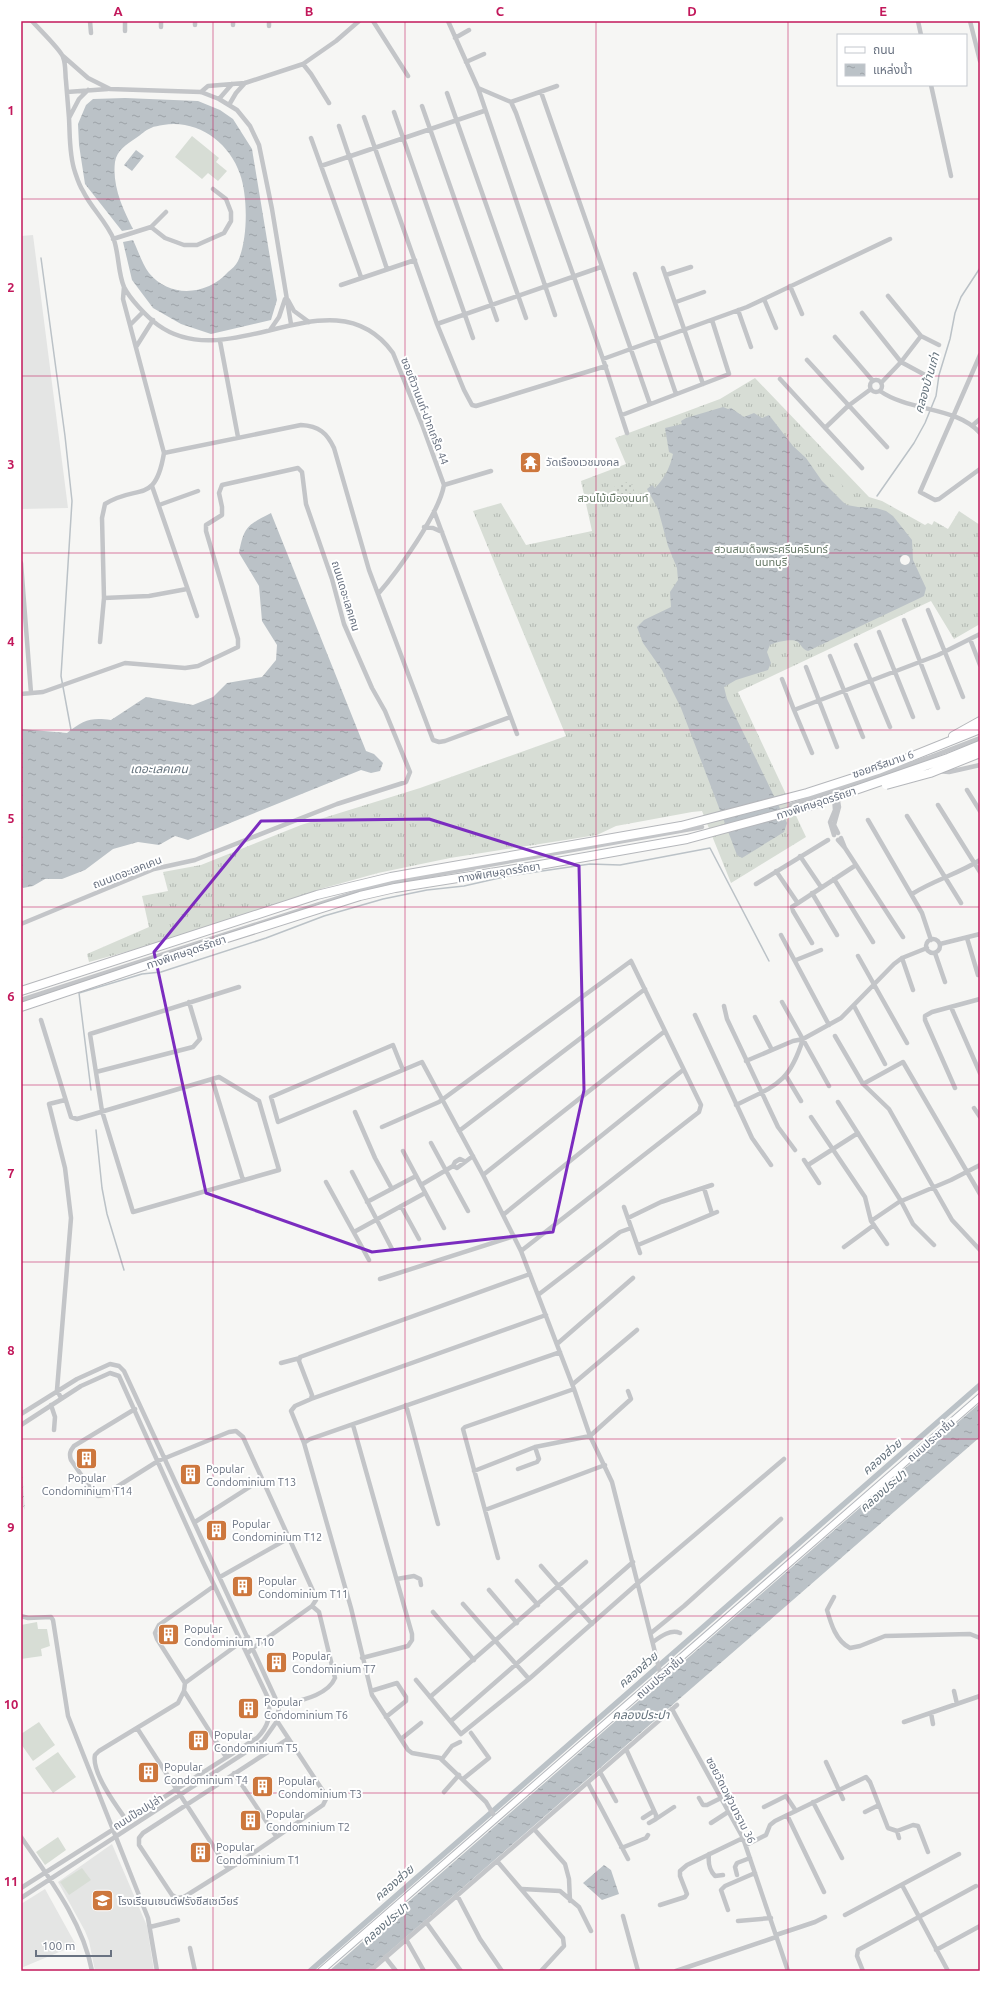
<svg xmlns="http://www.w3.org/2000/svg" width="1001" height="1992" font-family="Ubuntu,'Noto Sans Thai',sans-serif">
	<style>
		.built { fill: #e4e5e4 }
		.industrial { fill: url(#industrial-furrows) }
		.grass { fill: url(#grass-tufts) }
		.garden { fill: url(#garden-dots) }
		.pitch { fill: #d7ddd5 }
		.water { fill: url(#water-ripples) }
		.pier { fill: #f6f6f4 }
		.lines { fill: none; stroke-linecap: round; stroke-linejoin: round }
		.stream { stroke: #bbc2c7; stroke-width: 1.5 }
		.canal { stroke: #bbc2c7; stroke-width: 5.5 }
		.secondary-casing { stroke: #b5b8bd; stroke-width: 8 }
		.highway-casing { stroke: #b5b7bb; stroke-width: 10 }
		.street { stroke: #c3c5c8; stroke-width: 4.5 }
		.secondary { stroke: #fff; stroke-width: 6 }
		.highway { stroke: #fff; stroke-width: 8 }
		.highway-bridge-casing { stroke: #b5b7bb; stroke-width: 10; stroke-linecap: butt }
		.highway-bridge { stroke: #fff; stroke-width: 8 }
		.marked { fill: none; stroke: #7b2cbf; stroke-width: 3; stroke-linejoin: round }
		.grid { fill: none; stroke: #c2185b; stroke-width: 1; stroke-opacity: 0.55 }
		.labels { text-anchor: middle; stroke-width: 4; stroke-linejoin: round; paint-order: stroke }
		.street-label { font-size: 11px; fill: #697281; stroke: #fff }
		.poi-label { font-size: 11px; fill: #697281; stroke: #fff; text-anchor: start }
		.park-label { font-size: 11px; fill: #677967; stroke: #fff }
		.water-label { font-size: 12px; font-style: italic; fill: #65737d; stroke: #fff }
		.neatline { fill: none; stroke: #c2185b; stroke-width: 1.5 }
		.grid-label { font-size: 13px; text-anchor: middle; font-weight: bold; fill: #c2185b }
	</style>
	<defs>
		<pattern id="industrial-furrows" width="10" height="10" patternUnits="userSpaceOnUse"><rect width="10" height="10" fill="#e4e5e4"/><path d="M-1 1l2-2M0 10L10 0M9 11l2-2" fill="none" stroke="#bdbebe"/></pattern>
		<pattern id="grass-tufts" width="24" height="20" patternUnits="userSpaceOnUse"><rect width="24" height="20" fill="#d7ddd5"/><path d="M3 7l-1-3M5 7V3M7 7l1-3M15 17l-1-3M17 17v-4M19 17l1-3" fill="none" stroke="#b2b8b2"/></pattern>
		<pattern id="garden-dots" width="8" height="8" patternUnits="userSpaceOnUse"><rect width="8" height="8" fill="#d7ddd5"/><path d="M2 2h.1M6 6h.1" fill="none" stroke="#b2b8b2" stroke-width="1.8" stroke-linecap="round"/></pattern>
		<pattern id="water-ripples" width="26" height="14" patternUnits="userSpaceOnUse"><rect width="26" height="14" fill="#bbc2c7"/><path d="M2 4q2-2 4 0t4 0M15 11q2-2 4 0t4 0" fill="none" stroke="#9ca2a7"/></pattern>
	</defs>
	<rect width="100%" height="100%" fill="#f6f6f4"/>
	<path class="built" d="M33 235 68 508 21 509V236Z
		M112 1844 147 1926 154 1971H95L89 1941 85 1931 58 1882Z
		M45 1889 76 1945 21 1968V1904Z"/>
	<path class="industrial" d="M21 1465 22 1470 25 1510 21 1502Z"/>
	<path class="grass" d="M755 378 869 497 882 501 925 525 928 523 932 525 934 521 948 529 959 511 980 525V624L954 639 931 601 738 692 806 837 731 883 702 811 692 812 616 826 597 835 450 858 378 873 324 888 180 937 89 962 87 954 149 927 142 896 168 891 163 872 201 865 301 825 420 788 566 736 473 511 501 503 526 545 592 531 581 481 626 464 615 438 720 399Z"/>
	<path class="garden" d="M630 481 635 493 620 499 614 487Z"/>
	<path class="pitch" d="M192 136 219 158 216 162 227 171 218 181 208 173 202 179 175 157Z
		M838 467 858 489 851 495 831 473Z
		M969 537 980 545V554L965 543Z
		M37 1622 38 1629H47L50 1646 41 1649 42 1656 21 1659V1625Z
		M39 1722 55 1745 33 1761 21 1744V1734Z
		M58 1752 76 1777 53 1793 35 1768Z
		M58 1837 66 1850 45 1865 36 1852Z
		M82 1868 91 1880 69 1895 60 1882Z"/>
	<path class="water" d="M125 98 198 101 220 110 233 119 252 149 277 300 271 320 211 334 181 324 153 308 132 280 123 242 133 240C138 250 142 264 149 273 170 299 208 295 228 272 232 269 236 265 238 261 248 239 248 197 240 174 229 142 197 119 163 125 159 126 154 126 151 128 145 130 141 135 136 138 126 145 117 150 115 162 112 186 123 209 133 229L122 231 85 184 79 145 78 124 86 105 93 99Z
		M136 150 144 156 132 171 124 165Z
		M723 407 728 409 731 408 744 417 754 413 762 418 769 415 793 446 806 458 822 481 843 502 847 505 858 507 876 508 886 511 893 516 912 540 913 560 926 588 924 596 920 598 808 651C802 649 802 646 798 642 793 638 776 642 770 645L767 652 771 663 768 670 736 680 724 687 727 699 787 823 784 832 742 858 737 855 681 708 662 670 643 643 637 627 644 620 671 607 670 592 678 580 677 568 668 546 658 509 647 489 652 485 655 488C665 478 670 467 673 454L669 452 665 428 682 424 681 421 686 418Z
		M271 513 366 751 374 754 383 763 380 771 371 773 361 770 188 840 175 836 159 845 138 842 113 849 85 870 62 879H45L33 886 23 888 21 886V729L67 733C83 720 91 717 111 720L146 697 193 705 213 697 227 683 262 677 276 660 277 645 262 621 259 586 239 553C244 526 248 525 271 513Z
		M980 1403V1437L367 1971H329Z
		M604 1865 611 1870 619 1894 602 1900 583 1883Z"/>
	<path class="pier" d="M900 560a5 5 0 1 1 10 0a5 5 0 1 1-10 0Z"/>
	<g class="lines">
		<path class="stream" d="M41 258 65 436 72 501 61 676 71 730
			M877 496 914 443 925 423 936 396 939 375 950 339 955 313 961 297 980 268
			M91 1090 79 993 142 974 161 972 266 938 324 916 383 899 427 890 464 886 508 876 590 864 620 865 710 848 769 961
			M96 1130 102 1188 107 1214 124 1270"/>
		<path class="canal" d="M310 1971 980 1385"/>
		<defs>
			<path id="secondary" d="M321 1971 980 1397"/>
			<path id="highway" d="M953 736 980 721
				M21 991 317 895 391 877 681 826 807 793 878 770 980 729"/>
		</defs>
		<use href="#secondary" class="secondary-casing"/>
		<use href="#highway" class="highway-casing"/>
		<path class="street" d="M32 21C38 28 61 50 63 57 66 64 65 74 66 81 67 93 68 106 69 118 70 135 69 155 75 172 77 178 79 185 83 191 91 208 107 222 114 240 119 255 118 273 124 287 130 299 147 317 158 325 231 378 333 270 393 353L423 427 444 485C439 514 398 571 378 594
			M90 21 91 33
			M125 21V31
			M161 21V27
			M195 21V25
			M233 21V25
			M269 21V26
			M373 21 408 76
			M448 21 478 88 555 315
			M918 21 921 35
			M970 21 980 61
			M455 38 469 30
			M63 56 88 78 110 89 201 92 219 99 237 110 250 126 259 145 272 209 291 324
			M466 62 484 54
			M303 64 311 74 329 103
			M931 85 951 176
			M478 88 511 102 516 113 603 359 627 433
			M67 92 108 89
			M201 92 208 86 245 83 303 64 336 41 359 21
			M541 92 650 404
			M447 93 526 318
			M219 99 232 84
			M511 102 557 86
			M229 105 236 93 245 83
			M422 106 497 320
			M394 112 473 338
			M364 117 437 324 464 390 472 405 476 406 606 366
			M69 118 79 99 88 90
			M339 126 387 269
			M311 138 361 277
			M321 166 484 111
			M151 227 165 238 184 245H197L224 233 231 221V212L226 199 213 189
			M113 239 151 227 166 212
			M663 268 703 384
			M635 274 676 394
			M666 275 691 267
			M341 285 415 260
			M790 286 802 314
			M124 287 123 299 164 453
			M888 296 921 336 939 345
			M764 299 776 328
			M288 300 294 311 309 322
			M676 302 704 292
			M738 310 751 347
			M862 313 901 362 927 376
			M437 324 601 267
			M130 325 143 312
			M270 330 279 317 285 299
			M835 337 873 381
			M220 341 238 437
			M136 347 153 320
			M980 355 920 492 935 500 939 499 980 469
			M603 359 747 307 890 239
			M807 360 887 447
			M780 379 862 468
			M870 386a6 6 0 1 1 12 0a6 6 0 1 1-12 0Z
			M881 383 901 362 921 336
			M880 391C910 412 956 406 980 433
			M622 415 729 374 712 320
			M973 425 980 419
			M825 428 848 406 871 389
			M444 485 491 471
			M152 486 197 616
			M159 505 198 491
			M434 511 517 734
			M424 527 433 528 442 532
			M21 563 31 693
			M104 598 149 596 187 589
			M928 610 963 697
			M904 620 938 708
			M879 632 913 717
			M970 639 980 665
			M100 642 104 598 102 518 105 504C138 483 155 506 164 453L301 425C319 426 327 433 334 448L369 570 433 740 439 742 445 741 510 717
			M856 645 890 727
			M830 656 863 737
			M806 667 837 747
			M782 679 794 710
			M21 694 43 692 125 663 185 668 198 666 238 647V639L206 531V525L222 515V507L219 493 222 485 298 468 302 472 306 504 332 579 344 624 372 688 385 711 410 772 406 782 337 804 195 860 154 869 21 924
			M812 753 794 710 938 655 980 634
			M937 771 949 772 980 765
			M967 790 980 811
			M837 795 839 807 834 825 838 833
			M834 797 835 810 830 822 834 835
			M791 805 928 758 980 738
			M938 805 980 872
			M907 816 961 903
			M868 820 922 913 931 940
			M841 838 845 848 903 937
			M838 840 845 848
			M800 856 821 887
			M776 871 797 902
			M834 879 873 942
			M756 884 828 840
			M812 893 837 935
			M912 894C934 880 958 874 980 860
			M781 935 829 1025
			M967 938 978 975
			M926 946a7 7 0 1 1 14 0a7 7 0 1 1-14 0Z
			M812 943 793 911 792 907 856 865
			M940 944 980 934
			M935 953 945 982
			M858 956 907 1043
			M902 958 913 990
			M796 960 821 950
			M21 1000 382 884 702 827
			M782 1002 829 1086
			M724 1006 727 1019 778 1127 795 1150
			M854 1006 885 1064
			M951 1007 980 1073
			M695 1015 752 1138 771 1165
			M755 1017 772 1050
			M41 1020 71 1117 77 1119 219 1077 259 1101 279 1170 133 1212 102 1111 90 1034 239 987
			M835 1036 863 1084 889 1109 952 1220 980 1250
			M746 1061 793 1041 803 1039 841 1018 894 964 902 958 927 948
			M403 1070 393 1045 271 1097 278 1122 403 1070 422 1062 483 1175 521 1251 574 1389 590 1436 612 1482 661 1676
			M96 1072 193 1047 200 1039 189 1002
			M786 1076 801 1101
			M212 1079 243 1180
			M863 1084 903 1062 980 1194
			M955 1088 925 1020V1016L932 1012 980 999
			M838 1102 901 1201 913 1224 934 1245
			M736 1105C776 1085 789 1084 803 1039
			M974 1108 980 1117
			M355 1112 375 1158 392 1189
			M811 1117 865 1197 871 1221 887 1244
			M382 1127 439 1102 631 961 701 1105 699 1112 521 1251
			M459 1131 645 989
			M431 1143 468 1211
			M403 1151 444 1228
			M804 1160 819 1183
			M808 1165 858 1133
			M453 1166 457 1168 473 1156
			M352 1172 392 1249
			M483 1175 665 1031
			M326 1182 369 1260
			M421 1185 453 1166 455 1162 460 1159 464 1161
			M704 1188 712 1214
			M367 1202 416 1176
			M401 1206 419 1239
			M624 1207 640 1253
			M503 1215 683 1070
			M628 1218 661 1202 712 1185
			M871 1221 899 1202 951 1180 980 1165
			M354 1232 425 1193
			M638 1245 717 1212
			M844 1247 874 1225
			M380 1279 514 1236
			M538 1295 620 1232 631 1228
			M557 1344 633 1278
			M281 1363 300 1358
			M573 1384 637 1330
			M61 1398 57 1390 71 1218 65 1168 49 1104 65 1100
			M311 1399 546 1315
			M51 1405 55 1417 54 1430
			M406 1405 438 1524
			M135 1409 74 1446C70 1451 69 1454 71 1460L93 1492 98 1496 104 1495 158 1461 229 1432 236 1431 243 1437 314 1593 316 1600 312 1606 253 1648 247 1654
			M21 1414 77 1379 110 1364 119 1366 124 1371 279 1706 277 1721 263 1741 21 1898
			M21 1425 81 1386 110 1373 119 1376 203 1562 269 1700C270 1717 269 1726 257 1738L21 1888
			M353 1425 412 1634V1640L408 1646 362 1658
			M304 1443 310 1439 560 1352
			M518 1469 537 1462 539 1459 535 1447
			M474 1471 535 1447 590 1436 631 1399 628 1391
			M485 1510 605 1465
			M195 1522 262 1479
			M498 1558 463 1429 465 1427 574 1389
			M541 1566 592 1624
			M220 1577 289 1538
			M397 1579 414 1576 420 1579 421 1585
			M517 1581 538 1605
			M489 1590 517 1623
			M834 1597 827 1610C831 1624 836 1641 850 1648L860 1646 885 1636 970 1634 980 1638
			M463 1604 529 1679
			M433 1612 474 1660
			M21 1616 28 1618 51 1617 53 1620 68 1716 148 1918 157 1971
			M651 1633 684 1606 781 1519
			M653 1642C661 1636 671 1629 680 1633
			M416 1680 461 1734 529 1679 638 1583 784 1459
			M185 1683 248 1637
			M184 1691 226 1757
			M371 1691 397 1683 406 1697V1701L386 1717
			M954 1691 957 1704
			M430 1697 586 1562
			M279 1706C296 1701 327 1697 335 1678L319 1612 312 1606
			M672 1709 743 1838 788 1971
			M931 1713 933 1724
			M277 1721 325 1794 326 1799 323 1805 243 1860 184 1897 177 1898 172 1895 139 1845V1838L143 1833 288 1739
			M451 1721 633 1562
			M904 1722 980 1696
			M137 1728 228 1869
			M401 1739 421 1723
			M626 1749 656 1815V1819L649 1823
			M442 1759 452 1746 460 1742
			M826 1762 843 1799
			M600 1772 616 1801
			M234 1773 276 1836
			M463 1779 489 1758 471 1733
			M588 1783 628 1859
			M444 1792 459 1775
			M699 1798 703 1805H707L721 1798
			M813 1802 842 1858
			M764 1807 786 1796 796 1811
			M865 1812 879 1805
			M787 1815 824 1892
			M643 1818 654 1811
			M496 1819 486 1802 440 1758 412 1753 408 1750 372 1695 351 1608 304 1443 291 1411 295 1406 311 1399 312 1395 299 1361 300 1357 530 1274
			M656 1819 674 1807
			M127 1821C117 1807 91 1772 95 1755L99 1751 178 1703 184 1691 185 1683 157 1639 155 1633 159 1625 214 1586
			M711 1823 728 1812
			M534 1829 565 1864 569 1879 570 1901
			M897 1831 913 1825 918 1826 928 1852
			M21 1837C49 1878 83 1922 92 1971
			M746 1845 766 1835 770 1825 775 1821 866 1777 870 1782 888 1828 897 1831 899 1838
			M621 1847H624L646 1838 648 1835
			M709 1854C708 1862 709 1870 715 1876L723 1875
			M497 1861 563 1938 564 1946 541 1971
			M737 1875 735 1867 737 1863 750 1858
			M902 1885 948 1971
			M522 1889 560 1891 579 1907 591 1931
			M457 1895 480 1939 502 1971
			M660 1905 685 1897 687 1894 680 1876V1871L687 1865 743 1838
			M728 1910 721 1890 725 1886 755 1873
			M845 1915 959 1854
			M623 1916 638 1971
			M738 1921 771 1918
			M426 1922 461 1971
			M150 1927 178 1920
			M776 1935 815 1922 825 1917
			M406 1939 424 1971
			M190 1948 195 1971
			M936 1950 980 1926
			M385 1957 396 1971
			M370 1971 677 1705
			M676 1971 776 1937
			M863 1971 857 1956 858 1950 976 1886"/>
		<use href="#secondary" class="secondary"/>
		<use href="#highway" class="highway"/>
		<defs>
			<path id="highway-bridge" d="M886 785 930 773 980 753
				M21 1007 224 939 360 896 395 888 534 866 687 839 809 806 948 758 980 745"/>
		</defs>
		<use href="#highway-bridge" class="highway-bridge-casing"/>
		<use href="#highway-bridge" class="highway-bridge"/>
	</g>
	<path class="marked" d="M429 819 579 866 584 1090 553 1232 372 1252 206 1193 154 952 261 821Z"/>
	<path class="grid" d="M213 21V1971M405 21V1971M596 21V1971M788 21V1971M21 199H980M21 376H980M21 553H980M21 730H980M21 907H980M21 1085H980M21 1262H980M21 1439H980M21 1616H980M21 1793H980"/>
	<defs>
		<symbol id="temple-square" viewBox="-11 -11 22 22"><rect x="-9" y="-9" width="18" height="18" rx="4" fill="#cd773d" stroke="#fff"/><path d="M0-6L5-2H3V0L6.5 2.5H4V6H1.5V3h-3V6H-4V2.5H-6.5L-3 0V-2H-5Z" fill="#fff"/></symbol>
		<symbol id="building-square" viewBox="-11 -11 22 22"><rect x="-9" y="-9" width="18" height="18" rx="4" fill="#cd773d" stroke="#fff"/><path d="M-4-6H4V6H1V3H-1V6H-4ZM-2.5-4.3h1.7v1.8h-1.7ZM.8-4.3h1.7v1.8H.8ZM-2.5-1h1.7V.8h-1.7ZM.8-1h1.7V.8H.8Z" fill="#fff"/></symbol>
		<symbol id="school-square" viewBox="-11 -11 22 22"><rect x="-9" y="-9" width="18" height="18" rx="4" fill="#cd773d" stroke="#fff"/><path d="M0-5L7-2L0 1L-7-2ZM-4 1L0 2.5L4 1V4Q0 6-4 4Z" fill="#fff"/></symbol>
	</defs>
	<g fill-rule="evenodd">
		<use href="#temple-square" x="518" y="450" width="25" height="25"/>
		<use href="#building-square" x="74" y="1446" width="25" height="25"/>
		<use href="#building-square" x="178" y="1462" width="25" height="25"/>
		<use href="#building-square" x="204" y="1518" width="25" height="25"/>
		<use href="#building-square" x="230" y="1574" width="25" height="25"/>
		<use href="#building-square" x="156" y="1622" width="25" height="25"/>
		<use href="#building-square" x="264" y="1650" width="25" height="25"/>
		<use href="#building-square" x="236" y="1696" width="25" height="25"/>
		<use href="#building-square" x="186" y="1728" width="25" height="25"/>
		<use href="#building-square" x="136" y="1760" width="25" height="25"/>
		<use href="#building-square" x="250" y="1774" width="25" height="25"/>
		<use href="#building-square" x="238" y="1808" width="25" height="25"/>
		<use href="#building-square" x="188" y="1840" width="25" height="25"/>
		<use href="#school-square" x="90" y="1888" width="25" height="25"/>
	</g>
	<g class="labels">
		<g class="street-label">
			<text transform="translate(425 411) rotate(69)" y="4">ซอยติวานนท์-ปากเกร็ด 44</text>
			<text transform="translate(346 596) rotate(73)" y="4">ถนนเดอะเลคเคน</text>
			<text transform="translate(883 764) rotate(-19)" y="4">ซอยศรีสมาน 6</text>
			<text transform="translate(816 803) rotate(-18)" y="4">ทางพิเศษอุดรรัถยา</text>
			<text transform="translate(127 872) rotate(-21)" y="4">ถนนเดอะเลคเคน</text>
			<text transform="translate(499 872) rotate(-9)" y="4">ทางพิเศษอุดรรัถยา</text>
			<text transform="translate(186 952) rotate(-19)" y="4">ทางพิเศษอุดรรัถยา</text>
			<text transform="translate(931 1440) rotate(-41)" y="4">ถนนประชาชื่น</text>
			<text transform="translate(660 1677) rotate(-41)" y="4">ถนนประชาชื่น</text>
			<text transform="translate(731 1800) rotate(63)" y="4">ซอยวัดเวฬุวนาราม 36</text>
			<text transform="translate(138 1812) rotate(-32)" y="4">ถนนป๊อปปูล่า</text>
		</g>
		<g class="poi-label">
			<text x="546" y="466">วัดเรืองเวชมงคล</text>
			<text x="206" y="1473">Popular<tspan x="206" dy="13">Condominium T13</tspan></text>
			<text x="87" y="1482" text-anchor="middle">Popular<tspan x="87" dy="13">Condominium T14</tspan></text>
			<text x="232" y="1528">Popular<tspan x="232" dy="13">Condominium T12</tspan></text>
			<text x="258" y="1585">Popular<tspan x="258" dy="13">Condominium T11</tspan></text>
			<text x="184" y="1633">Popular<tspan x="184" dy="13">Condominium T10</tspan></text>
			<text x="292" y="1660">Popular<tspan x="292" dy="13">Condominium T7</tspan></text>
			<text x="264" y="1706">Popular<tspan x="264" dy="13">Condominium T6</tspan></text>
			<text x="214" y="1739">Popular<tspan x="214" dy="13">Condominium T5</tspan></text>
			<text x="164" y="1771">Popular<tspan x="164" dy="13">Condominium T4</tspan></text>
			<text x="278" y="1785">Popular<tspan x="278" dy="13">Condominium T3</tspan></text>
			<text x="266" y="1818">Popular<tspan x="266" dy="13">Condominium T2</tspan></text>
			<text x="216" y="1851">Popular<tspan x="216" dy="13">Condominium T1</tspan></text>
			<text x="118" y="1905">โรงเรียนเซนต์ฟรังซีสเซเวียร์</text>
		</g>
		<g class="park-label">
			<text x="613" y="502">สวนไม้เมืองนนท์</text>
			<text x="771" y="553">สวนสมเด็จพระศรีนครินทร์<tspan x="771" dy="13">นนทบุรี</tspan></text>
		</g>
		<g class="water-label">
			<text transform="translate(927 383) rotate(-74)" y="4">คลองบ้านเก่า</text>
			<text x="159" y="773">เดอะเลคเคน</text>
			<text transform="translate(882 1457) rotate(-41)" y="4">คลองส่วย</text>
			<text transform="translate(883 1491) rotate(-41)" y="4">คลองประปา</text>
			<text transform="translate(638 1670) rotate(-41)" y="4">คลองส่วย</text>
			<text x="641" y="1719">คลองประปา</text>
			<text transform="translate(394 1883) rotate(-41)" y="4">คลองส่วย</text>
			<text transform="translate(385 1924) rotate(-41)" y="4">คลองประปา</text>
		</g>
	</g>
	<rect width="1001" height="1992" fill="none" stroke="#ffffff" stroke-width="44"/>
	<rect x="837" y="34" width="130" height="52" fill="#ffffff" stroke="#c3c7cd"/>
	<rect x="845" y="47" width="20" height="6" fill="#ffffff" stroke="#c3c7cd"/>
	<text x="873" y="54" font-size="12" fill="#697281">ถนน</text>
	<rect x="845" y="64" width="20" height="12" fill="url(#water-ripples)" stroke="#c3c7cd"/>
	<text x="873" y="74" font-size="12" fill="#697281">แหล่งน้ำ</text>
	<path d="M36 1950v6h75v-6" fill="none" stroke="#697281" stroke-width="2"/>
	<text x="42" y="1950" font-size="12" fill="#697281" stroke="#ffffff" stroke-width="3" paint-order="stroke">100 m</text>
	<rect x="22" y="22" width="957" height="1948" class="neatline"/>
	<g class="grid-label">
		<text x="118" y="16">A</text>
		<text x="309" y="16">B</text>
		<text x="500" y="16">C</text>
		<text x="692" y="16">D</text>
		<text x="883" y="16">E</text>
		<text x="11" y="115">1</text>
		<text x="11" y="292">2</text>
		<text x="11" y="469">3</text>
		<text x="11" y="646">4</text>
		<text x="11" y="823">5</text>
		<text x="11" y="1001">6</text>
		<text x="11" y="1178">7</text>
		<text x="11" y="1355">8</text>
		<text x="11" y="1532">9</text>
		<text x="11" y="1709">10</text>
		<text x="11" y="1886">11</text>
	</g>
</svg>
